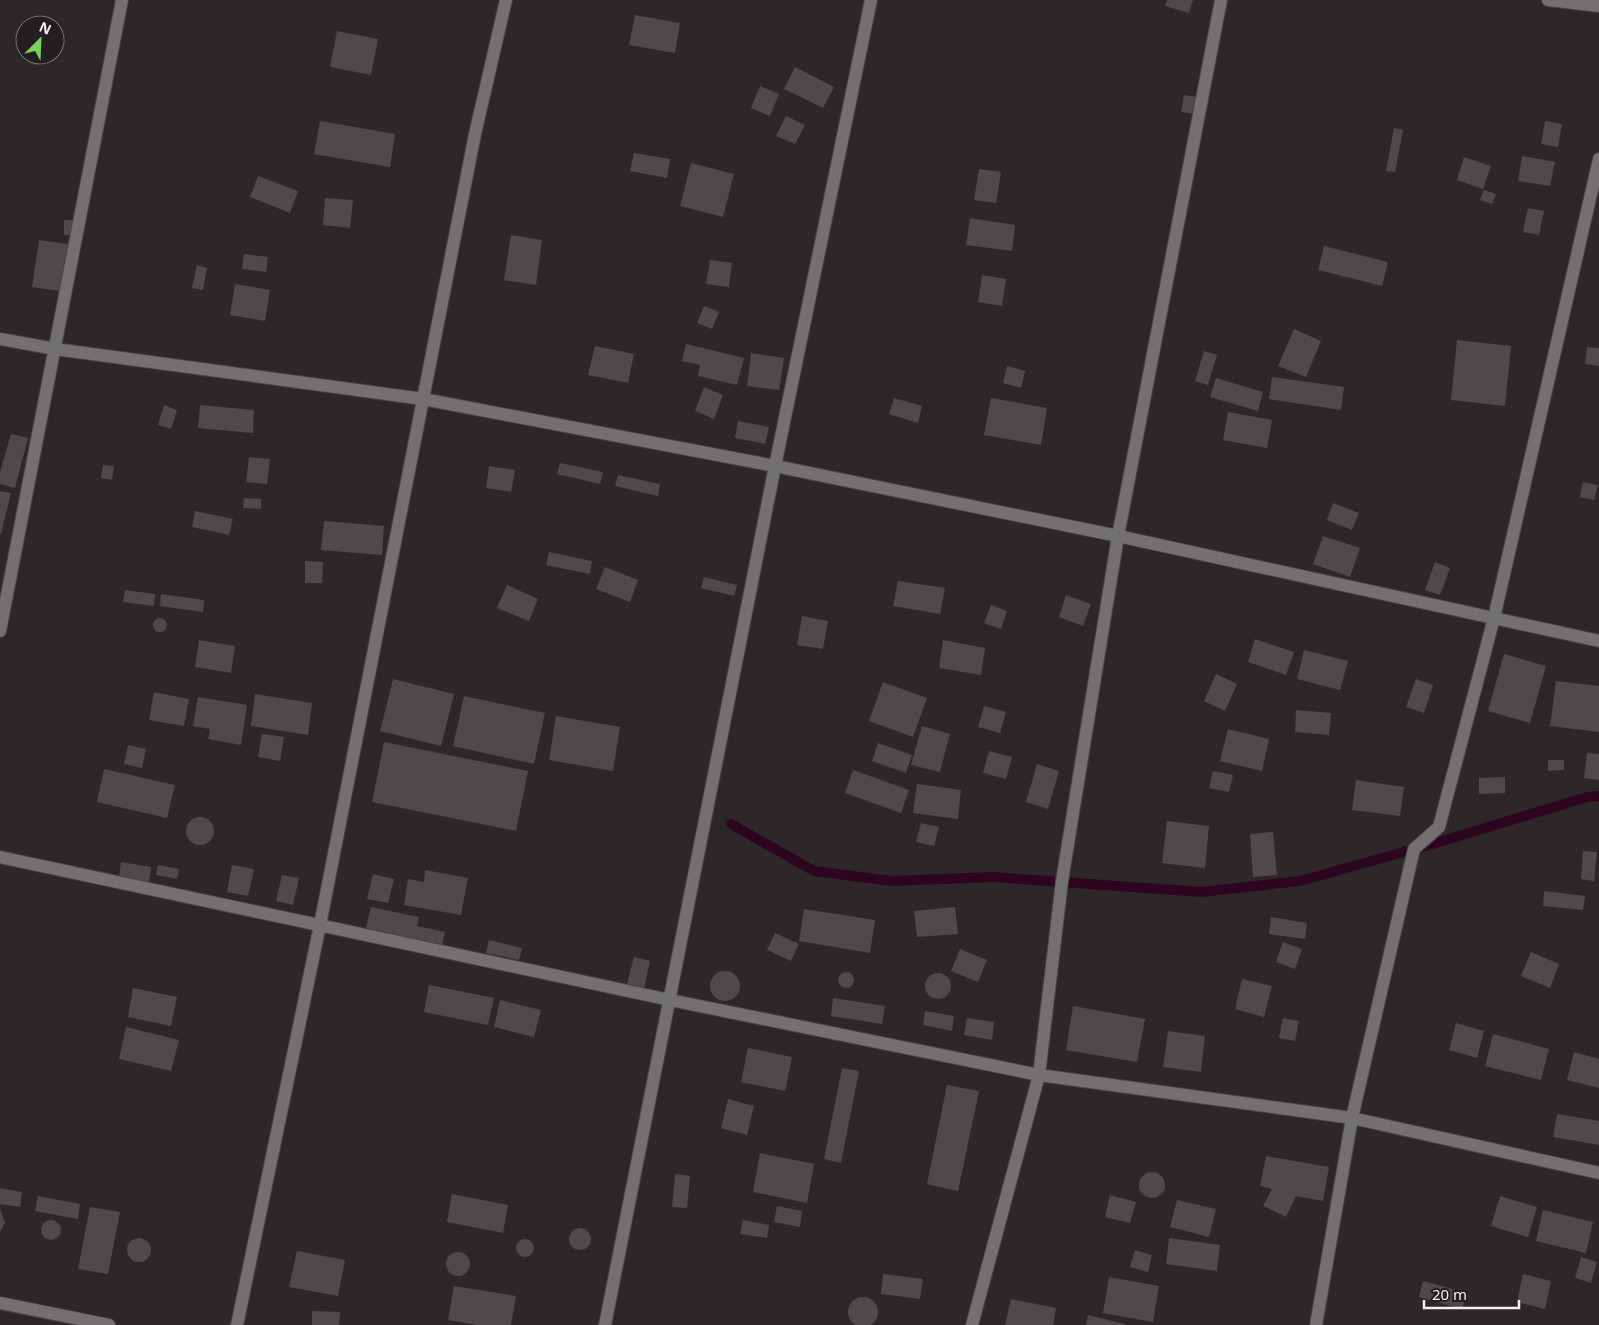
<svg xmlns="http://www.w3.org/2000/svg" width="1599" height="1325" font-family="'Noto Sans',sans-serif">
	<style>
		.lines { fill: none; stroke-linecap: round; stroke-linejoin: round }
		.stream { stroke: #2e051e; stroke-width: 10 }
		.building { fill: #50494c }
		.minor-casing { stroke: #494346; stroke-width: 14 }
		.minor { stroke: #737071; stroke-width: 12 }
	</style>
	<rect width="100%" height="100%" fill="#2d272a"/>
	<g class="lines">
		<path class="stream" d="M731 824 814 871 892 881 993 877 1201 892 1300 881 1436 843 1587 797 1599 796"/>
	</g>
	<path class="building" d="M1167 0H1193L1189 13 1165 6Z
		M635 15 680 23 675 53 629 45Z
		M337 31 378 39 371 75 330 67Z
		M795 67 834 87 823 108 784 89Z
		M760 86 779 94 770 116 751 108Z
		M1184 95 1198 97 1195 114 1181 112Z
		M786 116 805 125 795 144 776 136Z
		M320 121 395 134 390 167 314 154Z
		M1545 121 1562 124 1558 147 1541 144Z
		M1394 128 1403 130 1395 172 1386 171Z
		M634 153 670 159 667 178 630 171Z
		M1522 156 1555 162 1550 186 1518 181Z
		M1464 157 1491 166 1483 189 1457 180Z
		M691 163 734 174 723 217 680 206Z
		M979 169 1001 172 996 203 974 200Z
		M258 176 298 191 290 213 250 197Z
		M1484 190 1496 194 1492 204 1480 200Z
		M325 198 353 200 350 228 323 225Z
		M1528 208 1544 211 1539 235 1523 232Z
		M970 218 1015 225 1012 251 966 245Z
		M64 220H75V235H64Z
		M511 235 542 240 536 285 504 280Z
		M39 240 68 244 60 291 32 287Z
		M1324 246 1388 262 1382 286 1318 270Z
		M244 254 268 257 266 272 242 269Z
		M710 260 732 263 729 287 706 284Z
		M197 265 207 268 203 290 192 288Z
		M982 275 1006 279 1002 306 978 302Z
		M235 284 270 290 265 321 230 315Z
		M704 306 719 312 712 329 697 323Z
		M1294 329 1321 341 1306 377 1278 366Z
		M1457 340 1511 346 1505 406 1451 400Z
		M686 344 744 358 737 385 698 376 700 365 682 361Z
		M595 346 634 354 628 383 588 375Z
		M1587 347 1599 348V366L1585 364Z
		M1204 351 1217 355 1208 385 1195 381Z
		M751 353 784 358 779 390 747 386Z
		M1007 366 1025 371 1021 388 1003 383Z
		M1272 377 1344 387 1341 410 1269 399Z
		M1216 378 1263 392 1258 411 1210 397Z
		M704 387 723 395 714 419 695 411Z
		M894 398 922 406 918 423 889 414Z
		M991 398 1047 408 1041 445 984 435Z
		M164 405 177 410 171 429 158 425Z
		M200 405 254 410 253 433 198 428Z
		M1228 412 1272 420 1267 448 1223 440Z
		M738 421 769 427 765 444 735 438Z
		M11 434 28 438 15 488 0 484V472Z
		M249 457 270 459 267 484 246 482Z
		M560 463 603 472 600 484 557 474Z
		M103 465 114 466 112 480 101 478Z
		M489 466 515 470 511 492 486 488Z
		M618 475 660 484 658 496 615 486Z
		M1583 482 1598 485 1594 500 1580 497Z
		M0 491 11 493 1 534H0Z
		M244 498 261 499V509L243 508Z
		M1333 503 1359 513 1352 530 1327 520Z
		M195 511 233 519 229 535 192 527Z
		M324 521 384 526 382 555 321 550Z
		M1323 536 1360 548 1350 577 1313 564Z
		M549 552 592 561 590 574 546 565Z
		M305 561 323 562 322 583H305Z
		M1435 562 1450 568 1440 595 1425 590Z
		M605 567 638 580 630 602 596 589Z
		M704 577 737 585 734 596 701 588Z
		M898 581 945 588 940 614 893 606Z
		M507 585 538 599 529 621 497 608Z
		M125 590 155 594 154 606 123 602Z
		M161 594 204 600 203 612 160 606Z
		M1066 595 1091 604 1083 626 1059 617Z
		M991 605 1007 611 1001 629 984 623Z
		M802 616 828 621 823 649 797 645Z
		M153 625a7 7 0 1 1 14 0a7 7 0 1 1-14 0Z
		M1255 639 1294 652 1286 675 1248 662Z
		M199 640 235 646 231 673 195 667Z
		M943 640 985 648 981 675 939 668Z
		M1304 650 1348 661 1340 690 1297 679Z
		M1504 654 1546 666 1530 723 1488 711Z
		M1216 674 1237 684 1225 711 1204 701Z
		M393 679 454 694 441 746 380 731Z
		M1416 679 1433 685 1424 713 1406 707Z
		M1556 681 1599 686V732L1550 726Z
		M883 682 927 698 913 737 869 721Z
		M154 692 189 699 184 726 149 720Z
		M255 694 312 703 308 735 251 726Z
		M464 696 545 713 534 764 453 746Z
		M198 697 247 705 241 745 208 739 210 729 193 726Z
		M984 706 1006 712 1000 733 978 727Z
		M1296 710 1331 713 1329 735 1295 732Z
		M556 716 620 727 613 771 549 760Z
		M922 726 950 734 940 772 911 765Z
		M1228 729 1269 739 1262 771 1220 761Z
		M262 734 284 737 280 761 258 757Z
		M384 742 528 771 516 831 372 802Z
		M878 743 912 755 906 773 872 761Z
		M128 745 146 749 142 768 124 764Z
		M989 751 1012 757 1006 779 983 773Z
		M1587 753 1599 754V780L1584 778Z
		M1548 760H1564V770L1548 771Z
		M1037 764 1059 771 1048 809 1026 802Z
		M104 769 175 785 167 818 97 802Z
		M853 770 909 790 901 813 845 793Z
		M1213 771 1233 775 1229 792 1209 788Z
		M1505 777V793L1479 794V778Z
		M1356 780 1404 787 1400 816 1352 810Z
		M917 784 961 790 958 819 913 813Z
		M186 831a14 14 0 1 1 28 0a14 14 0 1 1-28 0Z
		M1167 821 1209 826 1205 868 1162 863Z
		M921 823 939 827 934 846 916 842Z
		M1273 832 1277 875 1253 877 1250 834Z
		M1583 851 1597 852 1594 881 1581 879Z
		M121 862 151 867 149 882 119 877Z
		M158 865 179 869 177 879 156 875Z
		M232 865 254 869 248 896 227 892Z
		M425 870 468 878 461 915 404 905 408 879 424 882Z
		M373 874 394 879 388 903 367 899Z
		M282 875 299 878 293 905 276 901Z
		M1544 891 1585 896 1583 910 1543 906Z
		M371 907 419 917 417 926 445 932 442 945 366 928Z
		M955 907 958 934 917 937 914 911Z
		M804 909 875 920 870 953 799 941Z
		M1271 917 1307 923 1305 939 1269 934Z
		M775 933 799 944 791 961 767 950Z
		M489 940 522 948 519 960 486 953Z
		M1283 942 1302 949 1295 969 1276 962Z
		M960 949 987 960 978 982 951 971Z
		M1531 952 1559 964 1550 988 1521 976Z
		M634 957 650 961 644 988 627 984Z
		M710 986a15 15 0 1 1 30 0a15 15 0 1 1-30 0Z
		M838 980a8 8 0 1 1 16 0a8 8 0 1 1-16 0Z
		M925 986a13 13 0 1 1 26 0a13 13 0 1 1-26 0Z
		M1242 979 1272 986 1264 1017 1235 1009Z
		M429 985 494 998 488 1025 424 1012Z
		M133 988 177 997 171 1026 128 1017Z
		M833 998 885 1006 882 1024 831 1016Z
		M500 1000 541 1010 534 1037 494 1027Z
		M1073 1006 1145 1019 1137 1062 1066 1050Z
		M925 1011 954 1016 952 1031 923 1025Z
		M967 1018 994 1022 992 1040 964 1035Z
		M1283 1018 1299 1021 1295 1041 1279 1038Z
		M1456 1023 1484 1031 1477 1058 1449 1050Z
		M126 1027 179 1040 171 1071 119 1059Z
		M1168 1031 1205 1036 1201 1072 1163 1067Z
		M1493 1034 1549 1049 1541 1080 1485 1066Z
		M748 1048 792 1057 785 1091 741 1082Z
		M1574 1052 1599 1059V1088L1567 1080Z
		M842 1068 859 1071 841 1163 824 1159Z
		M947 1085 979 1091 958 1191 927 1184Z
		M728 1099 754 1106 747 1135 721 1128Z
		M1557 1114 1599 1121V1145L1553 1137Z
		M760 1153 814 1164 807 1203 753 1192Z
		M1266 1156 1329 1167 1323 1201 1296 1196 1286 1217 1263 1206 1272 1189 1260 1186Z
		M1139 1185a13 13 0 1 1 26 0a13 13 0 1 1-26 0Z
		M675 1174 690 1176 687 1208 672 1207Z
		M0 1188 22 1192 20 1207 0 1204Z
		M452 1194 508 1205 503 1233 447 1222Z
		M1110 1195 1136 1202 1130 1223 1105 1217Z
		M38 1196 80 1204 78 1219 35 1211Z
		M1500 1196 1537 1207 1528 1237 1491 1226Z
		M1177 1200 1216 1209 1209 1237 1170 1227Z
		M777 1206 802 1211 800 1227 774 1222Z
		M90 1207 120 1212 108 1274 78 1269Z
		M0 1209 5 1223 0 1232Z
		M1543 1210 1593 1222 1586 1253 1536 1241Z
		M743 1220 769 1225 767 1238 740 1234Z
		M41 1230a10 10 0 1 1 20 0a10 10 0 1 1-20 0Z
		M569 1239a11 11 0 1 1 22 0a11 11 0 1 1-22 0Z
		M1169 1238 1220 1245 1217 1271 1166 1264Z
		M127 1250a12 12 0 1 1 24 0a12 12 0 1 1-24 0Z
		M516 1248a9 9 0 1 1 18 0a9 9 0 1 1-18 0Z
		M1135 1250 1152 1255 1148 1272 1130 1267Z
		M297 1251 345 1260 338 1296 289 1287Z
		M446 1264a12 12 0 1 1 24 0a12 12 0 1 1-24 0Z
		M1581 1257 1597 1262 1591 1283 1575 1278Z
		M883 1274 923 1279 920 1299 881 1294Z
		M1523 1274 1551 1281 1545 1309 1517 1302Z
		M1109 1277 1159 1286 1153 1322 1103 1313Z
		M1423 1281 1467 1293 1462 1309 1419 1297Z
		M454 1286 516 1296 511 1325H477L448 1320Z
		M848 1312a15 15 0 1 1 30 0a15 15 0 1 1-30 0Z
		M1011 1299 1056 1308 1053 1325H1005Z
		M312 1311 340 1312 339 1325H312Z
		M1088 1315 1125 1324V1325H1086Z"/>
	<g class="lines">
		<defs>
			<path id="minor" d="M1548 0 1599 6
				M0 339 55 349 423 399 775 466 1118 536 1599 641
				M0 631 122 0
				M0 857 670 1000 1039 1075 1352 1118 1599 1173
				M0 1303 109 1325
				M237 1325 320 925 475 134 506 0
				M605 1325 775 466 871 0
				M972 1325 1039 1075 1062 881 1118 536 1221 0
				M1316 1325 1352 1118 1414 849 1439 827 1494 618 1599 159"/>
		</defs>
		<use href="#minor" class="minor-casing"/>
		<use href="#minor" class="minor"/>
	</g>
	<g transform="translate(40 40) rotate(24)"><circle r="24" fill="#231e20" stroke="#777274"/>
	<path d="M0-4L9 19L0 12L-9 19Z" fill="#78d158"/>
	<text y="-8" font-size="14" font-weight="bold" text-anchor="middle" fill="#f4f0f2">N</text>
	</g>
	<path d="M1424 1300v8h95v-8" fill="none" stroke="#f4f0f2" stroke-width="2.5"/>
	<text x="1432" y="1300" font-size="15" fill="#f4f0f2" stroke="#231e20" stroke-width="4" paint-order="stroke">20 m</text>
</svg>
